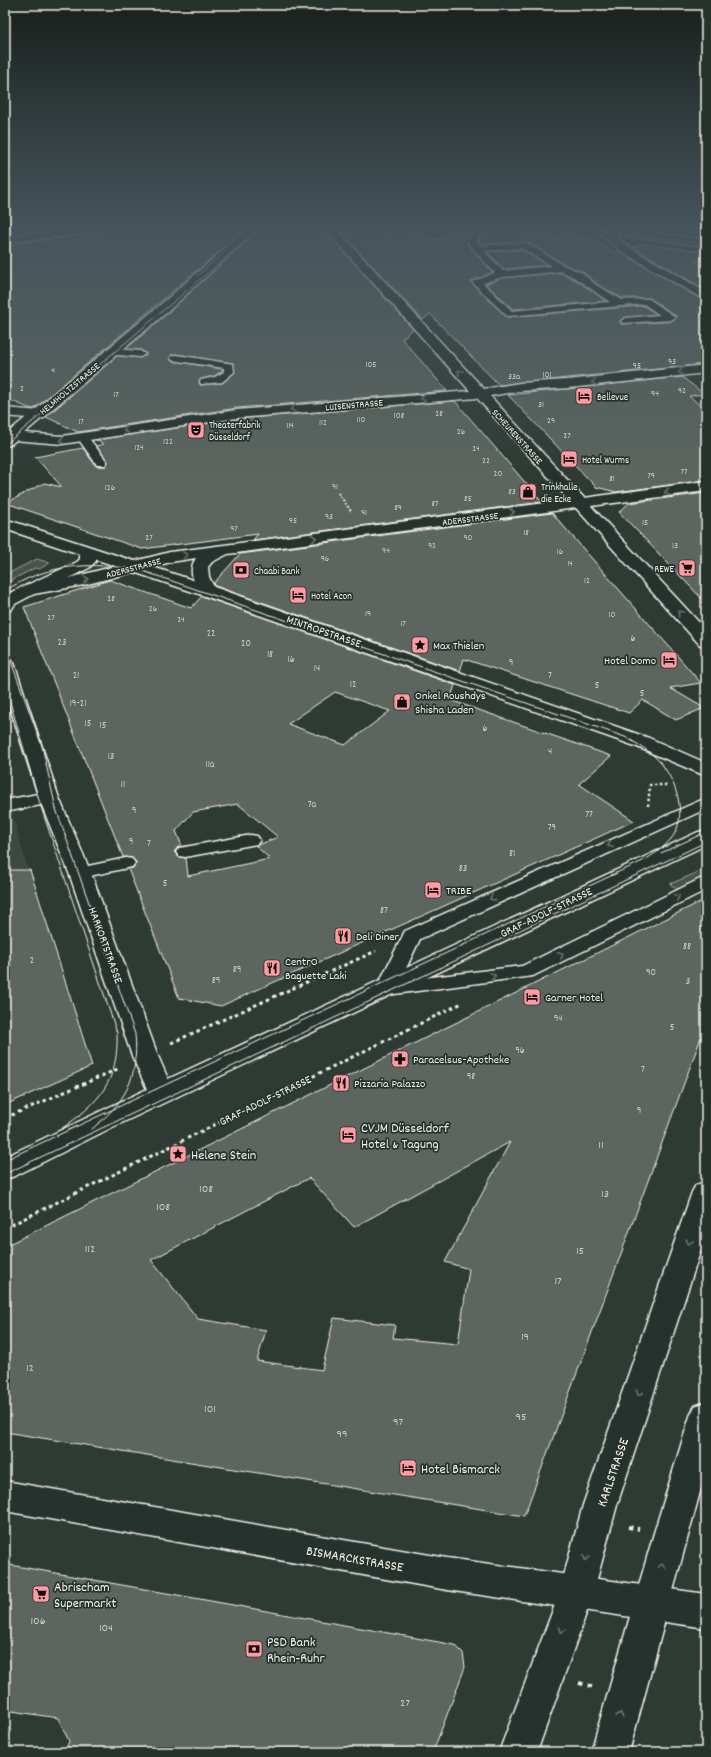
<svg xmlns="http://www.w3.org/2000/svg" width="711" height="1757" font-family="Dekko,sans-serif">
	<style>
		.built { fill: #3c4841 }
		.green { fill: #48524c; stroke: #9ea29a }
		.building { fill: #5c655e; stroke: #f4f1e8; fill-rule: evenodd }
		.lines { fill: none; stroke-linecap: round; stroke-linejoin: round }
		.service-casing { stroke: #f4f1e8; stroke-width: 3 }
		.pedestrian-casing { stroke: #f4f1e8; stroke-width: 3 }
		.minor-casing { stroke: #f4f1e8; stroke-width: 3 }
		.tertiary-casing { stroke: #f4f1e8; stroke-width: 3 }
		.secondary-casing { stroke: #f4f1e8; stroke-width: 3 }
		.path-far3 { stroke: #f4f1e8; stroke-width: 2; stroke-dasharray: 2 2; stroke-linecap: butt }
		.path-far2 { stroke: #f4f1e8; stroke-width: 2.5; stroke-dasharray: 2.5 2.5; stroke-linecap: butt }
		.path-far1 { stroke: #f4f1e8; stroke-width: 3; stroke-dasharray: 3.5 3.5; stroke-linecap: butt }
		.path { stroke: #f4f1e8; stroke-width: 4; stroke-dasharray: 4.5 4.5; stroke-linecap: butt }
		.service { fill: #26332d; fill-rule: evenodd }
		.pedestrian { fill: #26332d; fill-rule: evenodd }
		.minor { fill: #26332d; fill-rule: evenodd }
		.tertiary { fill: #26332d; fill-rule: evenodd }
		.secondary { fill: #26332d; fill-rule: evenodd }
		.tram { stroke: #f4f1e8; stroke-width: 1 }
		.oneway { stroke: #6e766e }
		.labels { text-anchor: middle; stroke-width: 3.5; stroke-linejoin: round; paint-order: stroke }
		.far-number-label { font-size: 9px; fill: #cecec6 }
		.far-street-label { font-size: 10px; fill: #f4f1e8; stroke: #26332d }
		.far-poi-label { font-size: 10px; fill: #f4f1e8; stroke: #26332d; text-anchor: start }
		.number-label { font-size: 10px; fill: #cecec6 }
		.street-label { font-size: 12px; fill: #f4f1e8; stroke: #26332d }
		.poi-label { font-size: 12px; fill: #f4f1e8; stroke: #26332d; text-anchor: start }
		.near-number-label { font-size: 12px; fill: #cecec6 }
		.near-poi-label { font-size: 14px; fill: #f4f1e8; stroke: #26332d; text-anchor: start }
		.near-street-label { font-size: 14px; fill: #f4f1e8; stroke: #26332d }
	</style>
	<rect width="100%" height="100%" fill="#2e3b34"/>
	<filter id="ink" filterUnits="userSpaceOnUse"><feTurbulence type="fractalNoise" baseFrequency=".025" numOctaves="2"/><feDisplacementMap in="SourceGraphic" scale="8" xChannelSelector="R" yChannelSelector="G"/><feConvolveMatrix kernelMatrix="1 2 1 2 8 2 1 2 1" color-interpolation-filters="sRGB"/></filter>
	<g filter="url(#ink)">
		<path class="built" d="M5 791 7 795 28 869H5Z"/>
		<path class="green" d="M37 559 50 563 39 569 35 568 8 582 5 581V575Z
			M706 869 705 877 680 891 670 884Z"/>
		<path class="building" d="M99 230H244L34 409 28 408 8 399 5 392V323L10 322 5 308V245L93 234Z
			M258 230H325L413 329 402 339 447 391 237 408 78 432 46 417 117 356 140 358 146 355V353L141 350 126 349 168 313ZM176 354 233 363 235 372 222 383 200 385 199 381 201 379 214 376 222 371V369L172 361 170 359 171 355Z
			M339 230H380L382 232 406 230 437 240 451 230H476L468 236 467 244 492 272 471 282 507 317 644 306 656 314 626 317 620 321 621 324 670 322 676 318V316L650 298H622L597 284 583 272 566 265 527 242 481 244 478 240 482 234 478 230H531L532 235 536 236 543 232 553 233 552 236 557 240 564 234 592 239 615 253 619 251 706 302V364L499 385 430 314 423 320Z
			M643 244 706 252V258L695 262 706 268V290L633 247Z
			M521 250 547 265 504 269 487 252Z
			M561 273 579 282 606 301 513 309 486 284 502 278Z
			M682 377 704 394 689 396 706 410V480L616 492 596 487 508 395Z
			M455 401 542 502 253 540 258 534 142 549 6 503 44 483 62 487 35 457 83 448 96 466H106L108 461 96 446 104 444 96 440 237 419Z
			M706 493V603L619 512 629 503Z
			M552 513 701 683 670 688 704 708 676 720 643 700 629 713 464 659 460 671 215 586 214 583 240 554Z
			M110 580 191 608 202 596 455 685 450 700 611 756 579 784 634 821 221 1006 179 998 128 869 133 868 136 862 132 858 123 857 24 607ZM335 692 390 711 345 745 288 724ZM238 804 278 837 256 846 270 859 188 876 186 858 179 857 174 852 178 847 182 846 176 831 193 812Z
			M5 870H30L92 1066 5 1105Z
			M706 899V1024L524 1516 5 1432V1246ZM510 1142 445 1262 469 1269 458 1344 393 1338 395 1325 334 1318 322 1370 257 1361 266 1330 198 1319 151 1260 309 1178 354 1227Z
			M5 1564 455 1645 463 1653 465 1667 433 1752H65L69 1741 58 1718 5 1710Z"/>
		<g class="lines">
			<defs>
				<path id="service" d="M533 230H543L536 235 533 234Z
					M557 230H566L557 238 553 235Z
					M477 231 481 234 476 240 480 246 526 243 565 266 582 273 596 285 622 300 649 299 675 317 670 320 622 323 621 321 626 318 660 315 644 304 507 316 472 282 495 273 468 243 469 237ZM521 248 552 266 503 271 484 251ZM561 271C579 278 593 291 610 302L512 311 483 283 502 277Z
					M112 349 140 351 145 354 140 357 108 354 107 352Z
					M176 355 233 364 234 372 222 382 201 384 200 382 201 380 215 377 224 372V368L172 360 171 358 172 356Z
					M83 435 87 436 105 459 107 462 105 465H97L79 440 77 438Z
					M706 798V809L420 939 400 981 522 966 700 879 706 878V890L533 976 387 995 379 994 376 989 405 931Z
					M251 835 257 836 260 840 257 844 185 857 179 856 176 852 179 848 185 847Z
					M126 858 132 859 135 863 132 867 80 878 74 877 71 873 74 869Z"/>
				<path id="pedestrian" d="M49 792 56 794 59 798 56 802 5 812V800Z"/>
				<path id="minor" d="M60 230H98L93 233 5 242V236Z
					M326 230H337L484 389 520 383 568 380 706 365V373L568 388 520 391 490 396 584 498 706 481V491L591 506 706 630V646L700 645 576 508 228 554 212 562 208 567 209 577 216 591 214 595 208 596 202 595C194 583 187 571 196 558L171 562 84 585 34 594 15 604 11 610 5 611V595L77 562 80 559V552L82 549 88 547 94 549 96 552V561L89 568 69 578 170 552 569 500 477 398 237 418 62 444 13 440 8 439 6 436 8 433 13 432 62 436 237 410 470 391Z
					M597 230H609L629 247 706 292V301L621 251Z
					M5 408 39 411 44 412 46 415 44 418 39 419 5 416Z
					M5 658 11 659 14 663 59 798 91 873 158 1056 168 1079 698 832 706 831V845L111 1128 15 1176 5 1179V1157L147 1089 132 1056 69 873 39 798 5 692Z
					M5 1481 447 1558 706 1594V1628L447 1590 5 1511Z"/>
				<path id="tertiary" d="M246 230H257L167 312 10 445 5 446V435L159 306Z
					M5 519 214 587 649 738 706 763V776L635 746 202 595 5 529Z"/>
				<path id="secondary" d="M598 230H630L706 240V246L603 233Z
					M706 1182V1234L617 1505 593 1594 537 1752H499L559 1594 583 1505 692 1192 696 1185Z
					M706 1402V1470L629 1752H591L654 1533 690 1416 695 1406Z"/>
			</defs>
			<use href="#service" class="service-casing"/>
			<use href="#pedestrian" class="pedestrian-casing"/>
			<use href="#minor" class="minor-casing"/>
			<use href="#tertiary" class="tertiary-casing"/>
			<use href="#secondary" class="secondary-casing"/>
			<path class="path-far3" d="M338 493 351 511"/>
			<path class="path-far2" d="M648 806 650 785H667"/>
			<path class="path-far1" d="M171 1043 376 951
				M5 1118 120 1068
				M5 1228 462 1003"/>
			<path class="path" d="M628 1527 639 1529
				M579 1683 594 1687"/>
			<use href="#service" class="service"/>
			<use href="#pedestrian" class="pedestrian"/>
			<use href="#minor" class="minor"/>
			<use href="#tertiary" class="tertiary"/>
			<use href="#secondary" class="secondary"/>
			<path class="tram" d="M595 230 706 244
				M197 276 226 251
				M5 445 258 230
				M5 591C46 563 92 562 140 570L625 737C638 744 650 751 660 762 676 781 689 817 671 839 656 857 633 866 611 875
				M5 645 42 746 56 809 135 1034C139 1078 126 1101 92 1129
				M5 685 41 807 117 1033C119 1081 99 1103 61 1129
				M661 853 706 832
				M5 1160 617 873
				M5 1174 706 842"/>
		</g>
		<defs><path id="oneway-chevron" d="M-2-3.5L2.5 0L-2 3.5" fill="none" stroke-width="1.6" stroke-linecap="round" stroke-linejoin="round"/></defs>
		<g class="oneway">
			<use href="#oneway-chevron" transform="translate(460 372) rotate(-133)"/>
			<use href="#oneway-chevron" transform="translate(681 372) rotate(174)"/>
			<use href="#oneway-chevron" transform="translate(594 382) rotate(174)"/>
			<use href="#oneway-chevron" transform="translate(423 398) rotate(175)"/>
			<use href="#oneway-chevron" transform="translate(293 409) rotate(175)"/>
			<use href="#oneway-chevron" transform="translate(126 430) rotate(170)"/>
			<use href="#oneway-chevron" transform="translate(62 440) rotate(179)"/>
			<use href="#oneway-chevron" transform="translate(667 492) rotate(172)"/>
			<use href="#oneway-chevron" transform="translate(512 512) rotate(-7)"/>
			<use href="#oneway-chevron" transform="translate(314 538) rotate(-7)"/>
			<use href="#oneway-chevron" transform="translate(185 555) rotate(-8)"/>
			<use href="#oneway-chevron" transform="translate(86 579) rotate(-14)"/>
			<use href="#oneway-chevron" transform="translate(680 613) rotate(-133)"/>
			<use href="#oneway-chevron" transform="translate(610 845) rotate(155)"/>
			<use href="#oneway-chevron" transform="translate(677 897) rotate(-26)"/>
			<use href="#oneway-chevron" transform="translate(492 898) rotate(155)"/>
			<use href="#oneway-chevron" transform="translate(561 955) rotate(-26)"/>
			<use href="#oneway-chevron" transform="translate(493 976) rotate(-7)"/>
			<use href="#oneway-chevron" transform="translate(689 1242) rotate(108)"/>
			<use href="#oneway-chevron" transform="translate(639 1393) rotate(109)"/>
			<use href="#oneway-chevron" transform="translate(586 1558) rotate(106)"/>
			<use href="#oneway-chevron" transform="translate(662 1566) rotate(-74)"/>
			<use href="#oneway-chevron" transform="translate(562 1630) rotate(110)"/>
			<use href="#oneway-chevron" transform="translate(620 1715) rotate(-74)"/>
		</g>
	</g>
	<linearGradient id="sky" x2="0" y2="1"><stop stop-color="#19201d"/><stop offset="0.48" stop-color="#46555c"/><stop offset="1" stop-color="#46555c" stop-opacity="0"/></linearGradient>
	<rect width="711" height="476" fill="url(#sky)"/>
	<defs>
		<symbol id="hotel-square" viewBox="-11 -11 22 22"><rect x="-9" y="-9" width="18" height="18" rx="4" fill="#ff9aa2" stroke="#26332d"/><path d="M-6-4.5h1.5V1H6V5H4.5V3h-9V5H-6ZM-4 0a1.8 1.8 0 1 1 3.6 0ZM.5 0V-2.5h3Q6-2.5 6 0Z" fill="#111"/></symbol>
		<symbol id="theatre-square" viewBox="-11 -11 22 22"><rect x="-9" y="-9" width="18" height="18" rx="4" fill="#ff9aa2" stroke="#26332d"/><path d="M-5-5.5Q0-4 5-5.5V0Q5 5 0 6Q-5 5-5 0ZM-3.3-2.5H-1v1.5H-3.3ZM1-2.5H3.3v1.5H1ZM-2.8 1Q0 5.5 2.8 1Z" fill="#111"/></symbol>
		<symbol id="shop-square" viewBox="-11 -11 22 22"><rect x="-9" y="-9" width="18" height="18" rx="4" fill="#ff9aa2" stroke="#26332d"/><path d="M-5-2.5h2.3a2.7 3.5 0 0 1 5.4 0H5L5.5 6h-11ZM-1.5-2.5h3a1.5 2.3 0 0 0-3 0Z" fill="#111"/></symbol>
		<symbol id="supermarket-square" viewBox="-11 -11 22 22"><rect x="-9" y="-9" width="18" height="18" rx="4" fill="#ff9aa2" stroke="#26332d"/><path d="M-6-5.5h2.5l.6 2H6L4.5 2H-2.5L-4.4-4H-6ZM-1.5 3.2a1.3 1.3 0 1 0 .1 0ZM3 3.2a1.3 1.3 0 1 0 .1 0Z" fill="#111"/></symbol>
		<symbol id="bank-square" viewBox="-11 -11 22 22"><rect x="-9" y="-9" width="18" height="18" rx="4" fill="#ff9aa2" stroke="#26332d"/><path d="M-6-4H6V4H-6ZM0-2.3a2.3 2.3 0 1 0 0 4.6a2.3 2.3 0 1 0 0-4.6Z" fill="#111"/></symbol>
		<symbol id="sight-square" viewBox="-11 -11 22 22"><rect x="-9" y="-9" width="18" height="18" rx="4" fill="#ff9aa2" stroke="#26332d"/><path d="M0-6L1.8-2.2L6-1.7L2.9 1.2L3.7 5.4L0 3.3L-3.7 5.4L-2.9 1.2L-6-1.7L-1.8-2.2Z" fill="#111"/></symbol>
		<symbol id="restaurant-square" viewBox="-11 -11 22 22"><rect x="-9" y="-9" width="18" height="18" rx="4" fill="#ff9aa2" stroke="#26332d"/><path d="M-5-6h1v4h1v-4h1v4h1v-4h1v5L-1.5 .5V6h-2V.5L-5-1ZM5-6V6H3V1.5H1.5Q1.5-4 5-6Z" fill="#111"/></symbol>
		<symbol id="pharmacy-square" viewBox="-11 -11 22 22"><rect x="-9" y="-9" width="18" height="18" rx="4" fill="#ff9aa2" stroke="#26332d"/><path d="M-2-6h4v4h4v4h-4v4h-4v-4h-4v-4h4Z" fill="#111"/></symbol>
	</defs>
	<g fill-rule="evenodd">
		<use href="#hotel-square" x="574" y="386" width="20" height="20"/>
		<use href="#theatre-square" x="186" y="420" width="20" height="20"/>
		<use href="#hotel-square" x="559" y="449" width="20" height="20"/>
		<use href="#shop-square" x="518" y="482" width="20" height="20"/>
		<use href="#supermarket-square" x="677" y="558" width="20" height="20"/>
		<use href="#bank-square" x="231" y="560" width="20" height="20"/>
		<use href="#hotel-square" x="288" y="585" width="20" height="20"/>
		<use href="#sight-square" x="410" y="635" width="20" height="20"/>
		<use href="#hotel-square" x="659" y="650" width="20" height="20"/>
		<use href="#shop-square" x="392" y="692" width="20" height="20"/>
		<use href="#hotel-square" x="423" y="880" width="20" height="20"/>
		<use href="#restaurant-square" x="333" y="926" width="20" height="20"/>
		<use href="#restaurant-square" x="262" y="958" width="20" height="20"/>
		<use href="#hotel-square" x="522" y="987" width="20" height="20"/>
		<use href="#pharmacy-square" x="390" y="1049" width="20" height="20"/>
		<use href="#restaurant-square" x="331" y="1073" width="20" height="20"/>
		<use href="#hotel-square" x="338" y="1125" width="20" height="20"/>
		<use href="#sight-square" x="168" y="1144" width="20" height="20"/>
		<use href="#hotel-square" x="398" y="1458" width="20" height="20"/>
		<use href="#supermarket-square" x="31" y="1584" width="20" height="20"/>
		<use href="#bank-square" x="244" y="1639" width="20" height="20"/>
	</g>
	<g class="labels">
		<g class="far-number-label">
			<text x="672" y="364">93</text>
			<text x="371" y="367">105</text>
			<text x="637" y="368">95</text>
			<text x="53" y="373">4</text>
			<text x="547" y="377">101</text>
			<text x="514" y="379">33a</text>
			<text x="22" y="391">2</text>
			<text x="682" y="393">92</text>
			<text x="655" y="396">94</text>
			<text x="116" y="397">17</text>
			<text x="541" y="407">31</text>
			<text x="439" y="416">28</text>
			<text x="399" y="418">108</text>
			<text x="361" y="422">110</text>
			<text x="551" y="423">29</text>
			<text x="81" y="424">17</text>
			<text x="323" y="425">112</text>
			<text x="290" y="428">114</text>
			<text x="461" y="434">26</text>
			<text x="567" y="438">27</text>
			<text x="168" y="444">122</text>
			<text x="139" y="450">124</text>
			<text x="476" y="451">24</text>
			<text x="486" y="463">22</text>
			<text x="684" y="474">77</text>
			<text x="498" y="476">20</text>
			<text x="651" y="478">79</text>
			<text x="612" y="481">81</text>
			<text x="335" y="489">91</text>
			<text x="110" y="490">126</text>
			<text x="512" y="494">83</text>
			<text x="468" y="501">85</text>
			<text x="435" y="506">87</text>
			<text x="398" y="510">89</text>
			<text x="364" y="515">91</text>
			<text x="329" y="519">93</text>
			<text x="293" y="523">95</text>
			<text x="645" y="525">15</text>
			<text x="234" y="531">97</text>
			<text x="526" y="535">18</text>
			<text x="149" y="540">27</text>
			<text x="468" y="540">90</text>
			<text x="432" y="548">92</text>
			<text x="675" y="548">13</text>
			<text x="386" y="553">94</text>
			<text x="560" y="554">16</text>
			<text x="325" y="561">96</text>
			<text x="570" y="566">14</text>
			<text x="587" y="583">12</text>
			<text x="111" y="601">28</text>
			<text x="153" y="611">26</text>
			<text x="368" y="616">19</text>
			<text x="612" y="617">10</text>
			<text x="51" y="620">27</text>
			<text x="181" y="622">24</text>
			<text x="403" y="626">17</text>
		</g>
		<g class="far-street-label">
			<text transform="translate(69 388) rotate(-40)" y="4">HELMHOLTZSTRASSE</text>
			<text transform="translate(354 404) rotate(-5)" y="4">LUISENSTRASSE</text>
			<text transform="translate(518 436) rotate(48)" y="4">SCHEURENSTRASSE</text>
			<text transform="translate(470 518) rotate(-7)" y="4">ADERSSTRASSE</text>
			<text transform="translate(133 567) rotate(-15)" y="4">ADERSSTRASSE</text>
		</g>
		<g class="far-poi-label">
			<text x="597" y="400">Bellevue</text>
			<text x="209" y="428">Theaterfabrik<tspan x="209" dy="12">Düsseldorf</tspan></text>
			<text x="582" y="463">Hotel Wurms</text>
			<text x="541" y="490">Trinkhalle<tspan x="541" dy="12">die Ecke</tspan></text>
			<text x="674" y="572" text-anchor="end">REWE</text>
			<text x="254" y="574">Chaabi Bank</text>
			<text x="311" y="599">Hotel Acon</text>
		</g>
		<g class="number-label">
			<text x="211" y="636">22</text>
			<text x="633" y="641">6</text>
			<text x="62" y="645">23</text>
			<text x="246" y="646">20</text>
			<text x="270" y="657">18</text>
			<text x="291" y="662">16</text>
			<text x="511" y="665">9</text>
			<text x="317" y="671">14</text>
			<text x="76" y="678">21</text>
			<text x="550" y="678">7</text>
			<text x="353" y="687">12</text>
			<text x="597" y="688">5</text>
			<text x="642" y="696">5</text>
			<text x="78" y="706">19-21</text>
			<text x="88" y="726">15</text>
			<text x="103" y="728">15</text>
			<text x="485" y="731">6</text>
			<text x="550" y="754">4</text>
			<text x="111" y="759">13</text>
			<text x="210" y="767">11a</text>
			<text x="123" y="787">11</text>
			<text x="312" y="807">7a</text>
			<text x="134" y="813">9</text>
			<text x="589" y="817">77</text>
			<text x="552" y="830">79</text>
			<text x="131" y="844">9</text>
			<text x="149" y="846">7</text>
			<text x="512" y="856">81</text>
			<text x="463" y="871">83</text>
			<text x="165" y="886">5</text>
			<text x="384" y="913">87</text>
			<text x="687" y="949">88</text>
			<text x="32" y="963">2</text>
			<text x="237" y="972">89</text>
			<text x="651" y="975">90</text>
			<text x="216" y="983">89</text>
			<text x="688" y="984">3</text>
			<text x="558" y="1021">94</text>
			<text x="672" y="1030">5</text>
			<text x="520" y="1053">96</text>
			<text x="643" y="1072">7</text>
			<text x="471" y="1079">98</text>
			<text x="639" y="1113">9</text>
		</g>
		<g class="street-label">
			<text transform="translate(324 631) rotate(19)" y="4">MINTROPSTRASSE</text>
			<text transform="translate(546 912) rotate(-26)" y="4">GRAF-ADOLF-STRASSE</text>
			<text transform="translate(106 945) rotate(70)" y="4">HARKORTSTRASSE</text>
			<text transform="translate(265 1100) rotate(-26)" y="4">GRAF-ADOLF-STRASSE</text>
		</g>
		<g class="poi-label">
			<text x="433" y="649">Max Thielen</text>
			<text x="656" y="664" text-anchor="end">Hotel Domo</text>
			<text x="415" y="699">Onkel Roushdys<tspan x="415" dy="14">Shisha Laden</tspan></text>
			<text x="446" y="894">TRIBE</text>
			<text x="356" y="940">Deli Diner</text>
			<text x="285" y="965">CentrO<tspan x="285" dy="14">Baguette Laki</tspan></text>
			<text x="545" y="1001">Garner Hotel</text>
			<text x="413" y="1063">Paracelsus-Apotheke</text>
			<text x="354" y="1087">Pizzaria Palazzo</text>
		</g>
		<g class="near-number-label">
			<text x="601" y="1148">11</text>
			<text x="206" y="1192">108</text>
			<text x="605" y="1197">13</text>
			<text x="163" y="1210">108</text>
			<text x="90" y="1252">112</text>
			<text x="580" y="1254">15</text>
			<text x="558" y="1284">17</text>
			<text x="525" y="1340">19</text>
			<text x="30" y="1371">12</text>
			<text x="210" y="1412">101</text>
			<text x="521" y="1420">95</text>
			<text x="398" y="1425">97</text>
			<text x="342" y="1437">99</text>
			<text x="38" y="1624">106</text>
			<text x="106" y="1631">104</text>
			<text x="405" y="1706">27</text>
		</g>
		<g class="near-poi-label">
			<text x="361" y="1132">CVJM Düsseldorf<tspan x="361" dy="16">Hotel &amp; Tagung</tspan></text>
			<text x="191" y="1159">Helene Stein</text>
			<text x="421" y="1473">Hotel Bismarck</text>
			<text x="54" y="1591">Abrischam<tspan x="54" dy="16">Supermarkt</tspan></text>
			<text x="267" y="1646">PSD Bank<tspan x="267" dy="16">Rhein-Ruhr</tspan></text>
		</g>
		<g class="near-street-label">
			<text transform="translate(612 1472) rotate(-71)" y="5">KARLSTRASSE</text>
			<text transform="translate(355 1558) rotate(10)" y="5">BISMARCKSTRASSE</text>
		</g>
	</g>
	<rect width="711" height="1757" fill="none" stroke="#26332d" stroke-width="20"/>
	<rect x="10" y="10" width="691" height="1737" fill="none" stroke="#f4f1e8" stroke-width="1.5" filter="url(#ink)"/>
</svg>
